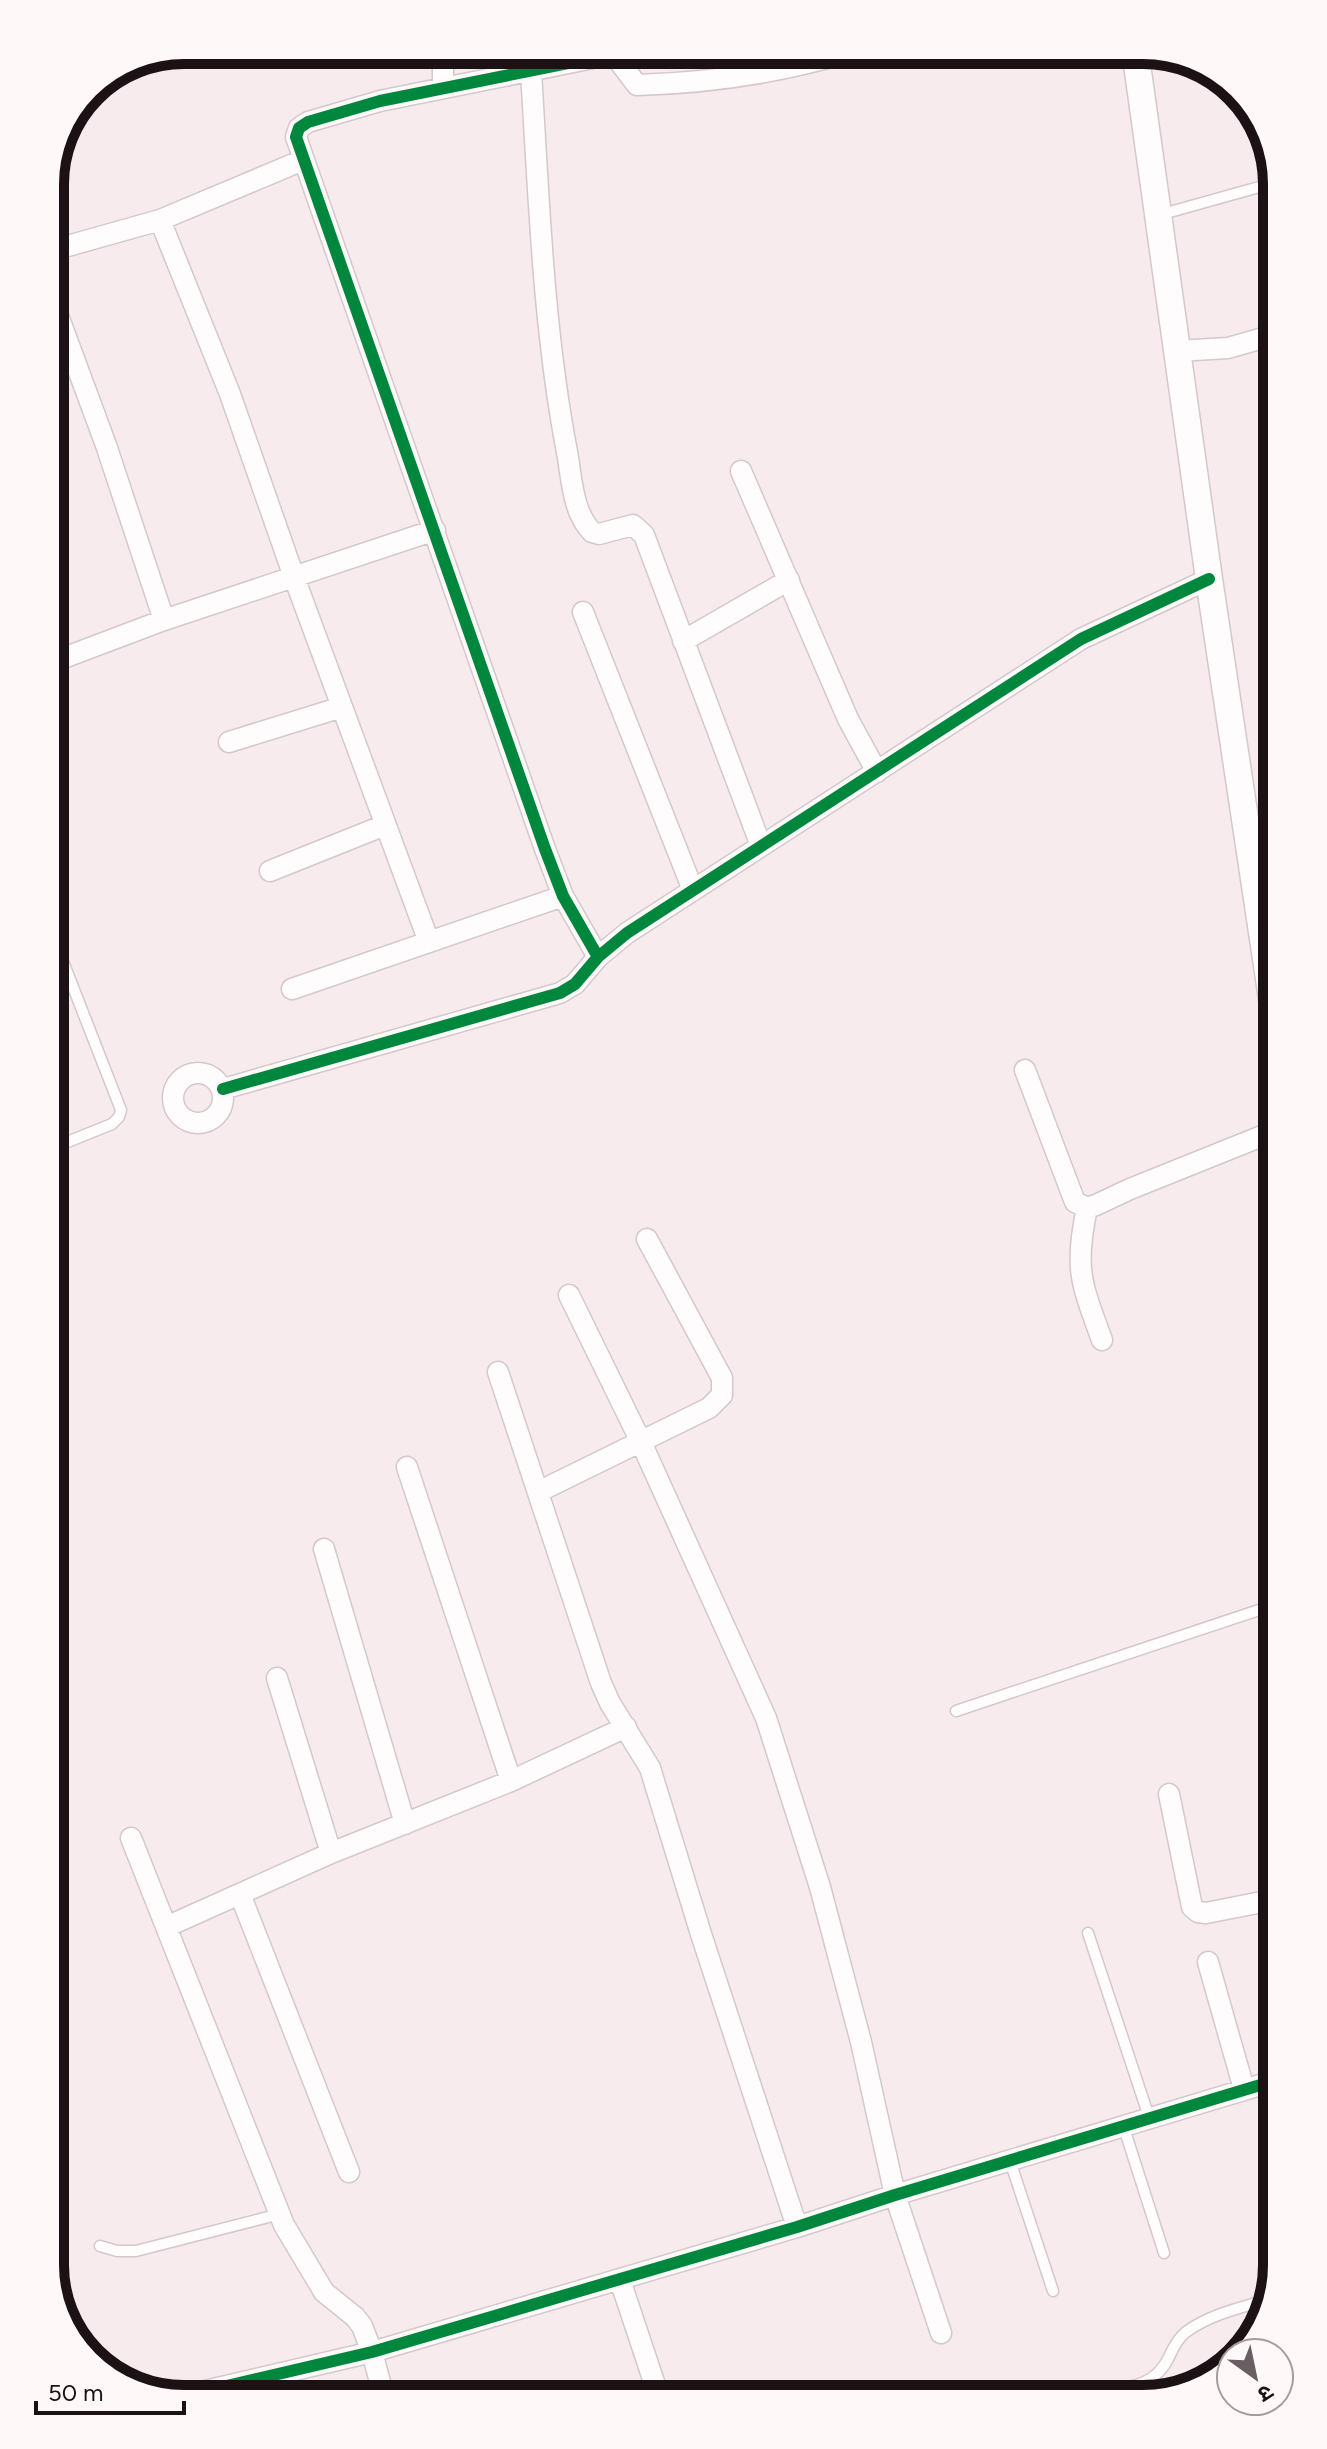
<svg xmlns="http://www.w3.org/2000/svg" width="1327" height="2449" font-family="Figtree,'Noto Sans Devanagari',sans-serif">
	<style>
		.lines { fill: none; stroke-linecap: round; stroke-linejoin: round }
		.service-casing { stroke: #d4c8cb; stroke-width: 13 }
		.minor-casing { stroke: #d4c8cb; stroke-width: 23 }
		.tertiary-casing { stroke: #d4c8cb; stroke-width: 29 }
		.service { stroke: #fefcfc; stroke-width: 10 }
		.minor { stroke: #fefcfc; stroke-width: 20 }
		.tertiary { stroke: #fefcfc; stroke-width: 26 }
		.cycleway-casing { stroke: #fef8f9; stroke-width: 17 }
		.cycleway { stroke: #00873e; stroke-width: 12 }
		.rim { fill: none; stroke: #1c1215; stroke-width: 10 }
	</style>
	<rect width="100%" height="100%" fill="#f8ebee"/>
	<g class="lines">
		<defs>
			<path id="service" d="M1159 215 1277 182
				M50 1149 112 1124 119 1117 121 1110 50 928
				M956 1711 1277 1604
				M1088 1933 1149 2117
				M1123 2125 1164 2253
				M1010 2161 1053 2291
				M100 2246 117 2251H136L280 2214
				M1108 2389C1135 2387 1156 2384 1169 2357 1173 2348 1178 2338 1186 2332 1209 2315 1239 2308 1266 2300"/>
			<path id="minor" d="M609 55 615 56 637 85C707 83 778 73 845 53
				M443 57V87
				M531 72C539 199 543 327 567 452 572 479 572 511 592 532L599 534 633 525 644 535 761 846
				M160 220 230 394 294 577 429 942
				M50 251 160 220 303 160
				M50 294 106 445 164 620
				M1178 351 1228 348 1277 334
				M741 471 848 719 877 772
				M583 612 693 890
				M50 636 60 659
				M683 641 789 580
				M50 663 164 620 435 530
				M229 742 342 707
				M270 871 385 825
				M598 957 563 896 545 849 296 137 299 128 308 122 380 101 603 56
				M292 989 563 896
				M1025 1070 1075 1202 1087 1208 1096 1205 1130 1189 1277 1130
				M173 1098a25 25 0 1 1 50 0a25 25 0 1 1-50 0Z
				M223 1089 560 993 575 984 598 957 627 933 1081 639 1209 579
				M1087 1208C1074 1268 1081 1283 1102 1340
				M569 1295 641 1442 766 1718 820 1887 861 2042 895 2195 941 2333
				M498 1372 601 1683 610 1703 650 1768 701 1934 797 2227
				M407 1467 511 1781
				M538 1492 709 1408 722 1395V1378L647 1239
				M324 1549 405 1824
				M277 1678 331 1853
				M1169 1794 1192 1907 1198 1912 1206 1913 1277 1899
				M131 1838 284 2225 324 2292 355 2317 362 2326 372 2352 384 2397
				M240 1894 349 2172
				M166 1927 331 1853 511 1781 626 1727
				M1208 1962 1244 2089
				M620 2280 658 2394
				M175 2398 372 2352 797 2227 895 2195 1277 2080"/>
			<path id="tertiary" d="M1135 50 1209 579 1277 1032"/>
		</defs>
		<use href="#service" class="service-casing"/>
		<use href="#minor" class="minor-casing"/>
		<use href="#tertiary" class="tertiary-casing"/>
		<use href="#service" class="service"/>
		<use href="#minor" class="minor"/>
		<use href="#tertiary" class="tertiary"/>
		<defs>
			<path id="cycleway" d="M598 957 563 896 545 849 296 137 299 128 308 122 380 101 603 56
				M223 1089 560 993 575 984 598 957 627 933 1081 639 1209 579
				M175 2398 372 2352 797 2227 895 2195 1277 2080"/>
		</defs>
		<use href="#cycleway" class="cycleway-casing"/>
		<use href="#cycleway" class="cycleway"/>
	</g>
	<path d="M0 0H1327V2449H0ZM184 64H1143A120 120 0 0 1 1263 184V2265A120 120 0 0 1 1143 2385H184A120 120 0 0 1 64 2265V184A120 120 0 0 1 184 64Z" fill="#fef8f9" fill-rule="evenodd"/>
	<path class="rim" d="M184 64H1143A120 120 0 0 1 1263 184V2265A120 120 0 0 1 1143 2385H184A120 120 0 0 1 64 2265V184A120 120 0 0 1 184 64Z"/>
	<g transform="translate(1255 2377) rotate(147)"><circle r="38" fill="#fef8f9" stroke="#a49c9e" stroke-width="2"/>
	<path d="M0-6L14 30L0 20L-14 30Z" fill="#695e61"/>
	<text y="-12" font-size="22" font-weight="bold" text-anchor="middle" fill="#1c1215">उ</text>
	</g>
	<path d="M36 2401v12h148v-12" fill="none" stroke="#1c1215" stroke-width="4"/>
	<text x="48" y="2401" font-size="24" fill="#1c1215" stroke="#fef8f9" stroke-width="6" paint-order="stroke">50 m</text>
</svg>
